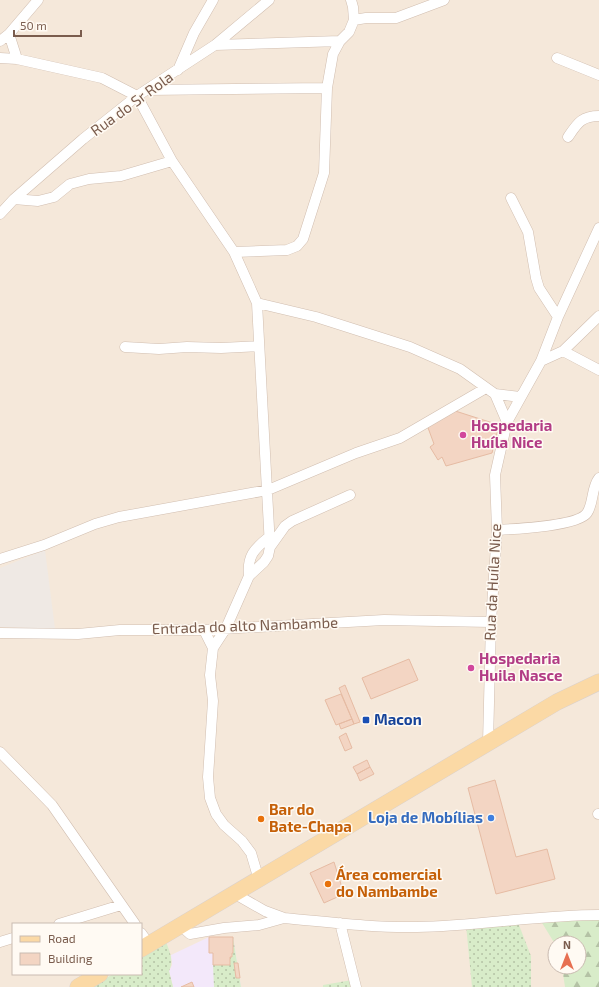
<svg xmlns="http://www.w3.org/2000/svg" width="599" height="987" font-family="'Exo 2',sans-serif">
	<style>
		.residential { fill: #f5e8da; fill-rule: evenodd }
		.industrial { fill: #efe9e4 }
		.education { fill: #f3e8fa }
		.grass { fill: url(#grass-dots) }
		.forest { fill: url(#forest-firs) }
		.building { fill: #f3d5c3; stroke: #e6bba3 }
		.lines { fill: none; stroke-linecap: round; stroke-linejoin: round }
		.minor-casing { stroke: #d1beb0; stroke-width: 11 }
		.primary-casing { stroke: #dad1cd; stroke-width: 17 }
		.minor { stroke: #fff; stroke-width: 10 }
		.primary { stroke: #fbd9a5; stroke-width: 16 }
		.hotel-dot { fill: #d1479c; stroke: #fffaf3; stroke-width: 1.5 }
		.transit-dot { fill: #1a4fb4; stroke: #fffaf3; stroke-width: 1.5 }
		.shop-dot { fill: #3f7fe0; stroke: #fffaf3; stroke-width: 1.5 }
		.food-dot { fill: #e8710a; stroke: #fffaf3; stroke-width: 1.5 }
		.labels { text-anchor: middle; stroke-width: 3; stroke-linejoin: round; paint-order: stroke }
		.street-label { font-size: 15px; fill: #7a5c4d; stroke: #fffaf3 }
		.hotel-label { font-size: 15px; font-weight: bold; fill: #b23c85; stroke: #fffaf3; text-anchor: start }
		.transit-label { font-size: 15px; font-weight: bold; fill: #164399; stroke: #fffaf3; text-anchor: start }
		.food-label { font-size: 15px; font-weight: bold; fill: #c56008; stroke: #fffaf3; text-anchor: start }
		.shop-label { font-size: 15px; font-weight: bold; fill: #366cbe; stroke: #fffaf3; text-anchor: end }
	</style>
	<defs>
		<pattern id="grass-dots" width="8" height="8" patternUnits="userSpaceOnUse"><rect width="8" height="8" fill="#d8ecc9"/><path d="M2 2h.1M6 6h.1" fill="none" stroke="#b4c2a5" stroke-width="1.8" stroke-linecap="round"/></pattern>
		<pattern id="forest-firs" width="22" height="20" patternUnits="userSpaceOnUse"><rect width="22" height="20" fill="#d8ecc9"/><path d="M5 1l3.5 6h-7zM16 11l3.5 6h-7z" fill="#b4c2a5"/></pattern>
	</defs>
	<rect width="100%" height="100%" fill="#fdf6ec"/>
	<path class="residential" d="M0 0H599V987H0ZM13 924H141V974H13ZM555 943H579V967H555Z"/>
	<path class="industrial" d="M45 550 55 629 0 627V568Z"/>
	<path class="education" d="M209 937H233L241 987H173L169 971 172 965 171 955Z"/>
	<path class="grass" d="M517 920 531 956V987H472L466 925Z
		M233 937 241 987H214L213 965H229L230 957H232V953L233 952Z
		M166 942C170 952 174 961 169 971L173 987H91L113 974H141V957Z
		M358 979 359 987H323V985Z"/>
	<path class="forest" d="M599 915V987H565L562 967H579V943L555 944 539 918Z"/>
	<path class="building" d="M449 409 499 425 492 453 446 466 442 457 438 460 430 447 434 444 427 425Z
		M409 659 418 680 371 699 362 678Z
		M345 685 360 722 354 724 339 688Z
		M341 694 352 719 336 725 325 700Z
		M352 719 354 724 341 729 339 724Z
		M346 733 352 748 345 751 339 737Z
		M367 760 370 767 357 774 353 767Z
		M370 767 374 774 360 781 357 774Z
		M495 780 516 857 547 849 555 879 496 894 468 788Z
		M334 862 344 894 324 903 310 873Z
		M209 937H233V953H232V957H230V965H213V953H209Z
		M234 963H238L240 978H236Z
		M192 982 194 987H181Z"/>
	<g class="lines">
		<defs>
			<path id="minor" d="M354 20 366 18H396L444 0
				M9 34 17 59
				M0 41 9 34 38 0
				M215 45 340 41
				M0 58 17 59 102 78 137 96 172 161 234 252 257 303 270 547 268 556 264 562 249 576 226 628 213 648 210 675 213 701 208 777 210 798 216 814 224 825 242 841 251 853 259 880
				M557 58 599 75
				M178 70 194 33 213 0
				M147 90 327 88
				M568 137C577 124 581 116 599 116
				M511 198 528 232 536 278 539 288 558 317
				M14 199 38 201 54 197 70 184 89 179 121 176 172 161
				M0 214 14 199 83 139 137 96 215 45 269 0
				M234 252 287 250 297 246 303 239 324 173 327 88 333 54 340 41 349 32 354 20 353 7 351 0
				M257 303 316 317 410 347 460 369 495 394 507 422
				M125 347 159 349 187 347 221 348 259 346
				M563 351 599 370
				M541 361 563 351 599 316
				M495 394 520 397
				M497 530C515 529 578 526 587 513 594 503 591 488 599 478
				M270 547 285 526 292 521 350 495
				M0 559 44 545 95 524 119 517 268 490 356 453 400 438 486 388
				M249 576C247 556 254 549 269 537
				M204 630 213 648
				M0 633 78 634 120 630H204L384 620 491 622
				M488 743 491 622 497 530 495 475 507 422 541 361 558 317 599 228
				M0 752 52 805 135 924
				M598 814H599
				M284 918C328 922 372 928 417 927 478 926 538 915 599 915
				M340 923 356 987
				M59 924 121 905
				M181 926 190 934 224 928 259 925 284 918 265 911 235 894
				M141 933 149 944
				M0 942 13 938"/>
			<path id="primary" d="M141 949 557 702 599 682
				M78 987 100 974"/>
		</defs>
		<use href="#minor" class="minor-casing"/>
		<use href="#primary" class="primary-casing"/>
		<use href="#minor" class="minor"/>
		<use href="#primary" class="primary"/>
	</g>
	<g class="hotel-dot">
		<circle cx="463" cy="435" r="4"/>
		<circle cx="471" cy="668" r="4"/>
	</g>
	<rect class="transit-dot" x="362" y="716" width="8" height="8" rx="2"/>
	<circle class="shop-dot" cx="491" cy="818" r="4"/>
	<g class="food-dot">
		<circle cx="261" cy="819" r="4"/>
		<circle cx="328" cy="884" r="4"/>
	</g>
	<g class="labels">
		<g class="street-label">
			<text transform="translate(132 104) rotate(-36)" y="5">Rua do Sr Rola</text>
			<text transform="translate(493 582) rotate(-87)" y="5">Rua da Huíla Nice</text>
			<text transform="translate(245 626) rotate(-2)" y="5">Entrada do alto Nambambe</text>
		</g>
		<g class="hotel-label">
			<text x="471" y="431">Hospedaria<tspan x="471" dy="17">Huíla Nice</tspan></text>
			<text x="479" y="664">Hospedaria<tspan x="479" dy="17">Huila Nasce</tspan></text>
		</g>
		<g class="transit-label">
			<text x="374" y="725">Macon</text>
		</g>
		<g class="food-label">
			<text x="269" y="815">Bar do<tspan x="269" dy="17">Bate-Chapa</tspan></text>
			<text x="336" y="880">Área comercial<tspan x="336" dy="17">do Nambambe</tspan></text>
		</g>
		<g class="shop-label">
			<text x="483" y="823">Loja de Mobílias</text>
		</g>
	</g>
	<rect x="12" y="923" width="130" height="52" fill="#fffaf3" stroke="#cabbb1"/>
	<rect x="20" y="936" width="20" height="6" fill="#fbd9a5" stroke="#cabbb1"/>
	<text x="48" y="943" font-size="12" fill="#7a5c4d">Road</text>
	<rect x="20" y="953" width="20" height="12" fill="#f3d5c3" stroke="#cabbb1"/>
	<text x="48" y="963" font-size="12" fill="#7a5c4d">Building</text>
	<g transform="translate(567 955)"><circle r="19" fill="#fffaf3" stroke="#cabbb1"/>
	<path d="M0-3L7 15L0 10L-7 15Z" fill="#e76f51"/>
	<text y="-6" font-size="11" font-weight="bold" text-anchor="middle" fill="#7a5c4d">N</text>
	</g>
	<path d="M14 30v6h67v-6" fill="none" stroke="#7a5c4d" stroke-width="2"/>
	<text x="20" y="30" font-size="12" fill="#7a5c4d" stroke="#fffaf3" stroke-width="3" paint-order="stroke">50 m</text>
</svg>
